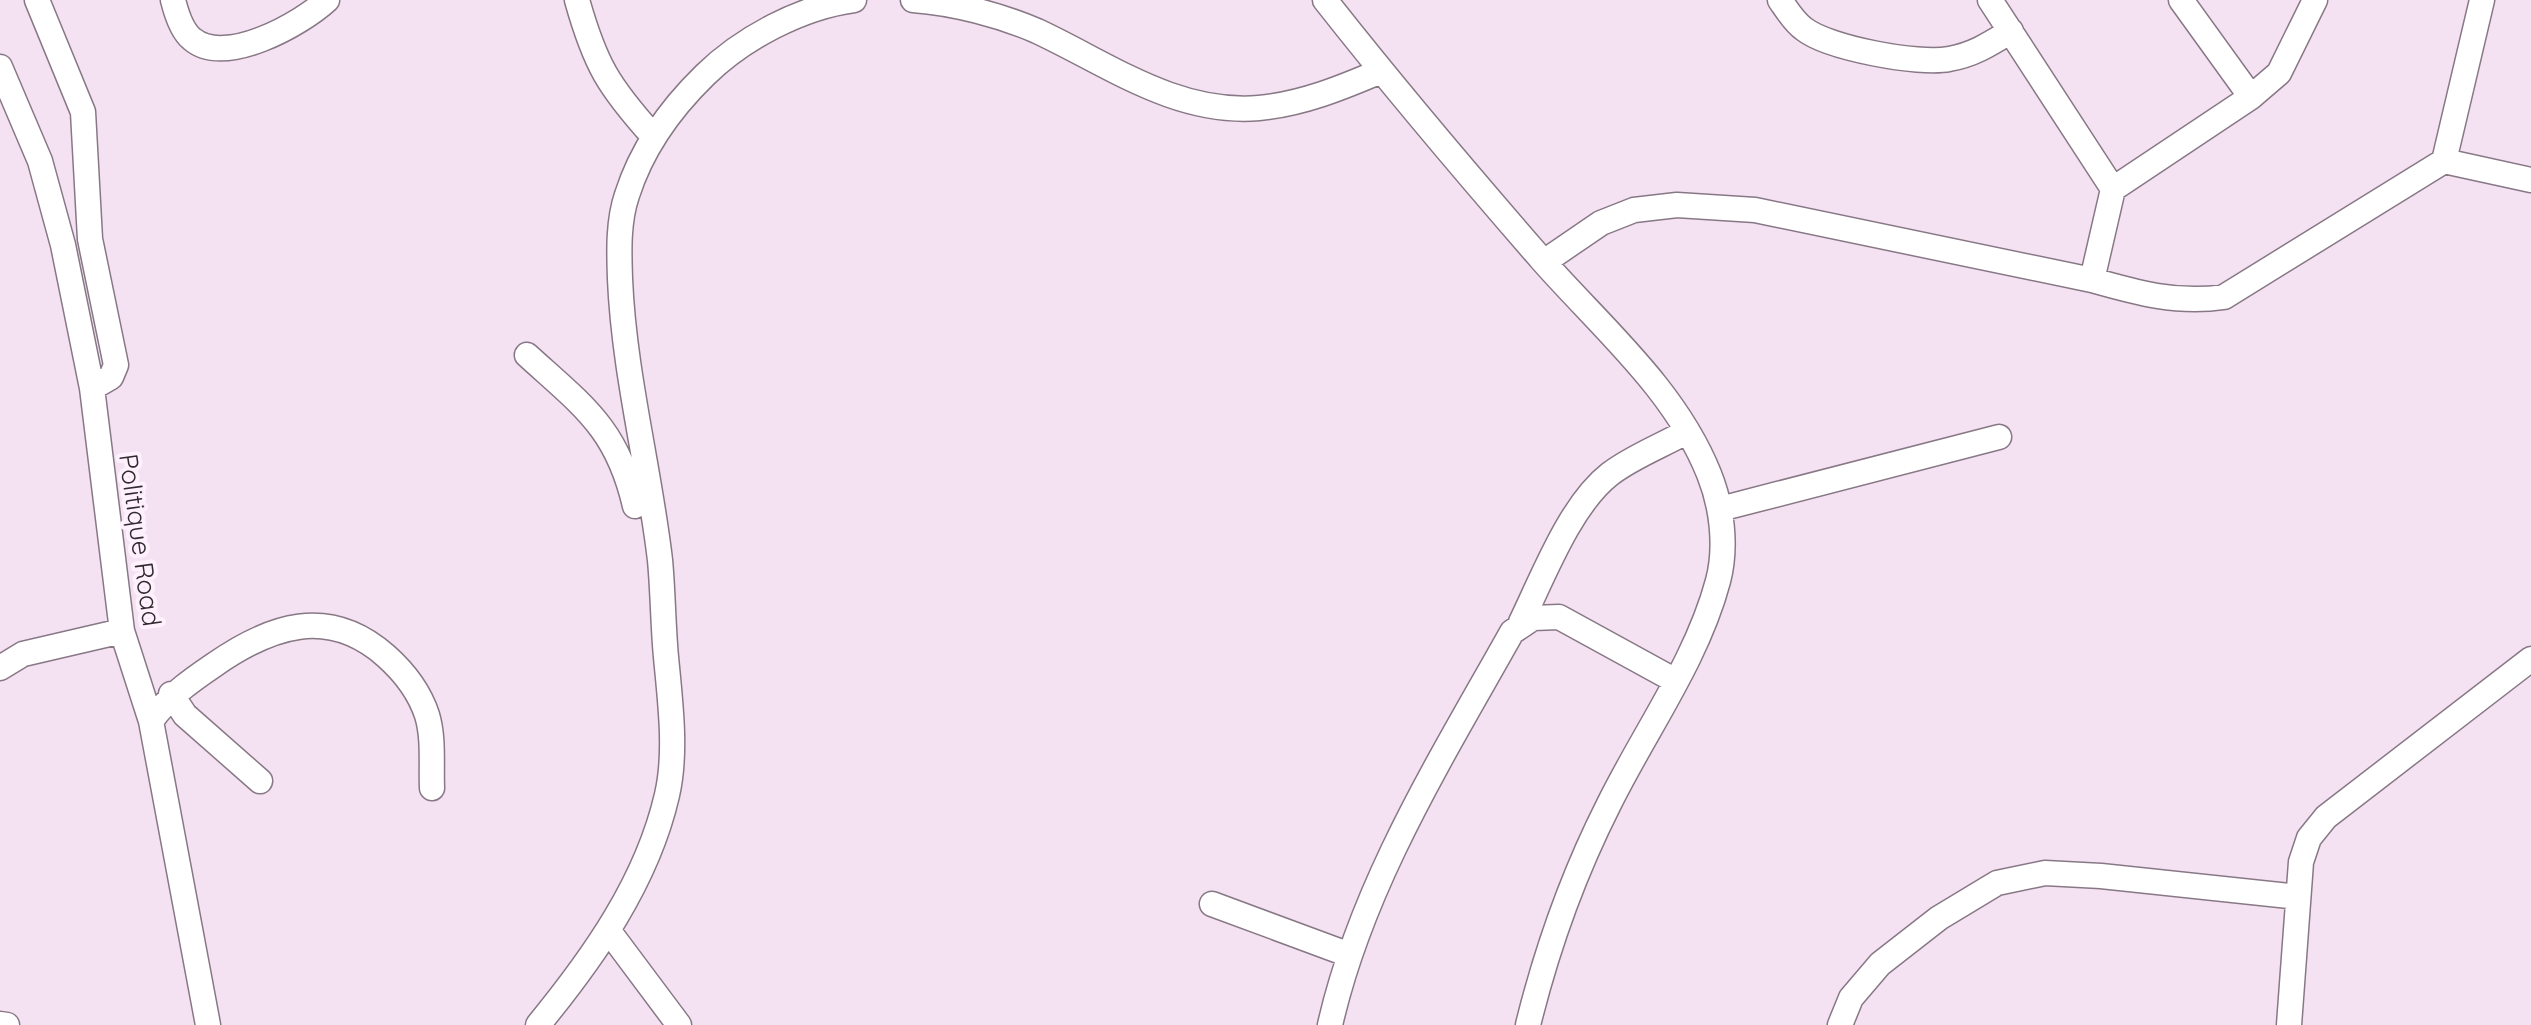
<svg xmlns="http://www.w3.org/2000/svg" width="2531" height="1025" font-family="Quicksand,sans-serif">
	<style>
		.lines { fill: none; stroke-linecap: round; stroke-linejoin: round }
		.minor-casing { stroke: #887886; stroke-width: 27 }
		.minor { stroke: #fff; stroke-width: 24 }
		.labels { text-anchor: middle; stroke-width: 8; stroke-linejoin: round; paint-order: stroke }
		.street-label { font-size: 26px; fill: #312a30; stroke: #fff0fd }
	</style>
	<rect width="100%" height="100%" fill="#f4e2f2"/>
	<g class="lines">
		<defs>
			<path id="minor" d="M37 0 83 112 90 239 116 365 111 377 92 388
				M173 0C176 12 182 31 192 39 225 67 301 24 327 0
				M577 0C595 64 608 86 653 136
				M913 0C954 3 1000 15 1037 31 1108 64 1176 115 1259 108 1302 104 1341 88 1381 71
				M1325 0C1395 89 1468 175 1542 260 1601 327 1675 389 1709 474 1722 506 1727 547 1718 581 1697 660 1645 731 1609 804 1573 875 1547 948 1528 1025
				M1780 0C1787 10 1794 22 1804 29 1828 48 1919 65 1949 59 1973 55 1990 44 2011 31
				M1990 0 2113 189 2092 280
				M2181 0 2251 97
				M0 67 40 161 63 245 92 388 122 631 151 721 208 1025
				M2444 161 2531 180
				M2113 189 2251 97 2279 73 2315 0
				M1544 262 1601 223 1634 210 1677 205 1755 210 2092 280C2138 293 2177 304 2224 297L2444 161 2482 0
				M527 355C583 406 617 428 635 506
				M1720 509 1999 437
				M1521 622C1543 577 1570 505 1610 474 1632 457 1661 446 1686 432
				M0 668 23 654 122 631
				M171 694 185 715 260 781
				M151 721C169 696 189 682 214 665 270 626 328 605 386 656 404 672 419 691 427 715 434 738 431 764 432 788
				M1212 904 1347 954
				M608 930 679 1025
				M0 1024 7 1025
				M538 1025C593 958 647 882 667 795 677 752 670 700 666 657 663 625 663 592 660 560 649 466 624 374 620 279 619 252 618 221 627 195 642 148 670 109 705 75 743 38 801 7 854 0
				M1330 1025C1362 884 1442 757 1512 632L1533 618 1559 617 1674 680
				M1840 1025 1851 998 1880 964 1939 918 1997 883 2045 873 2101 876 2298 897
				M2289 1025 2301 862 2309 838 2326 817 2531 659"/>
		</defs>
		<use href="#minor" class="minor-casing"/>
		<use href="#minor" class="minor"/>
	</g>
	<g class="labels">
		<g class="street-label">
			<text transform="translate(140 540) rotate(82)" y="9">Politique Road</text>
		</g>
	</g>
</svg>
